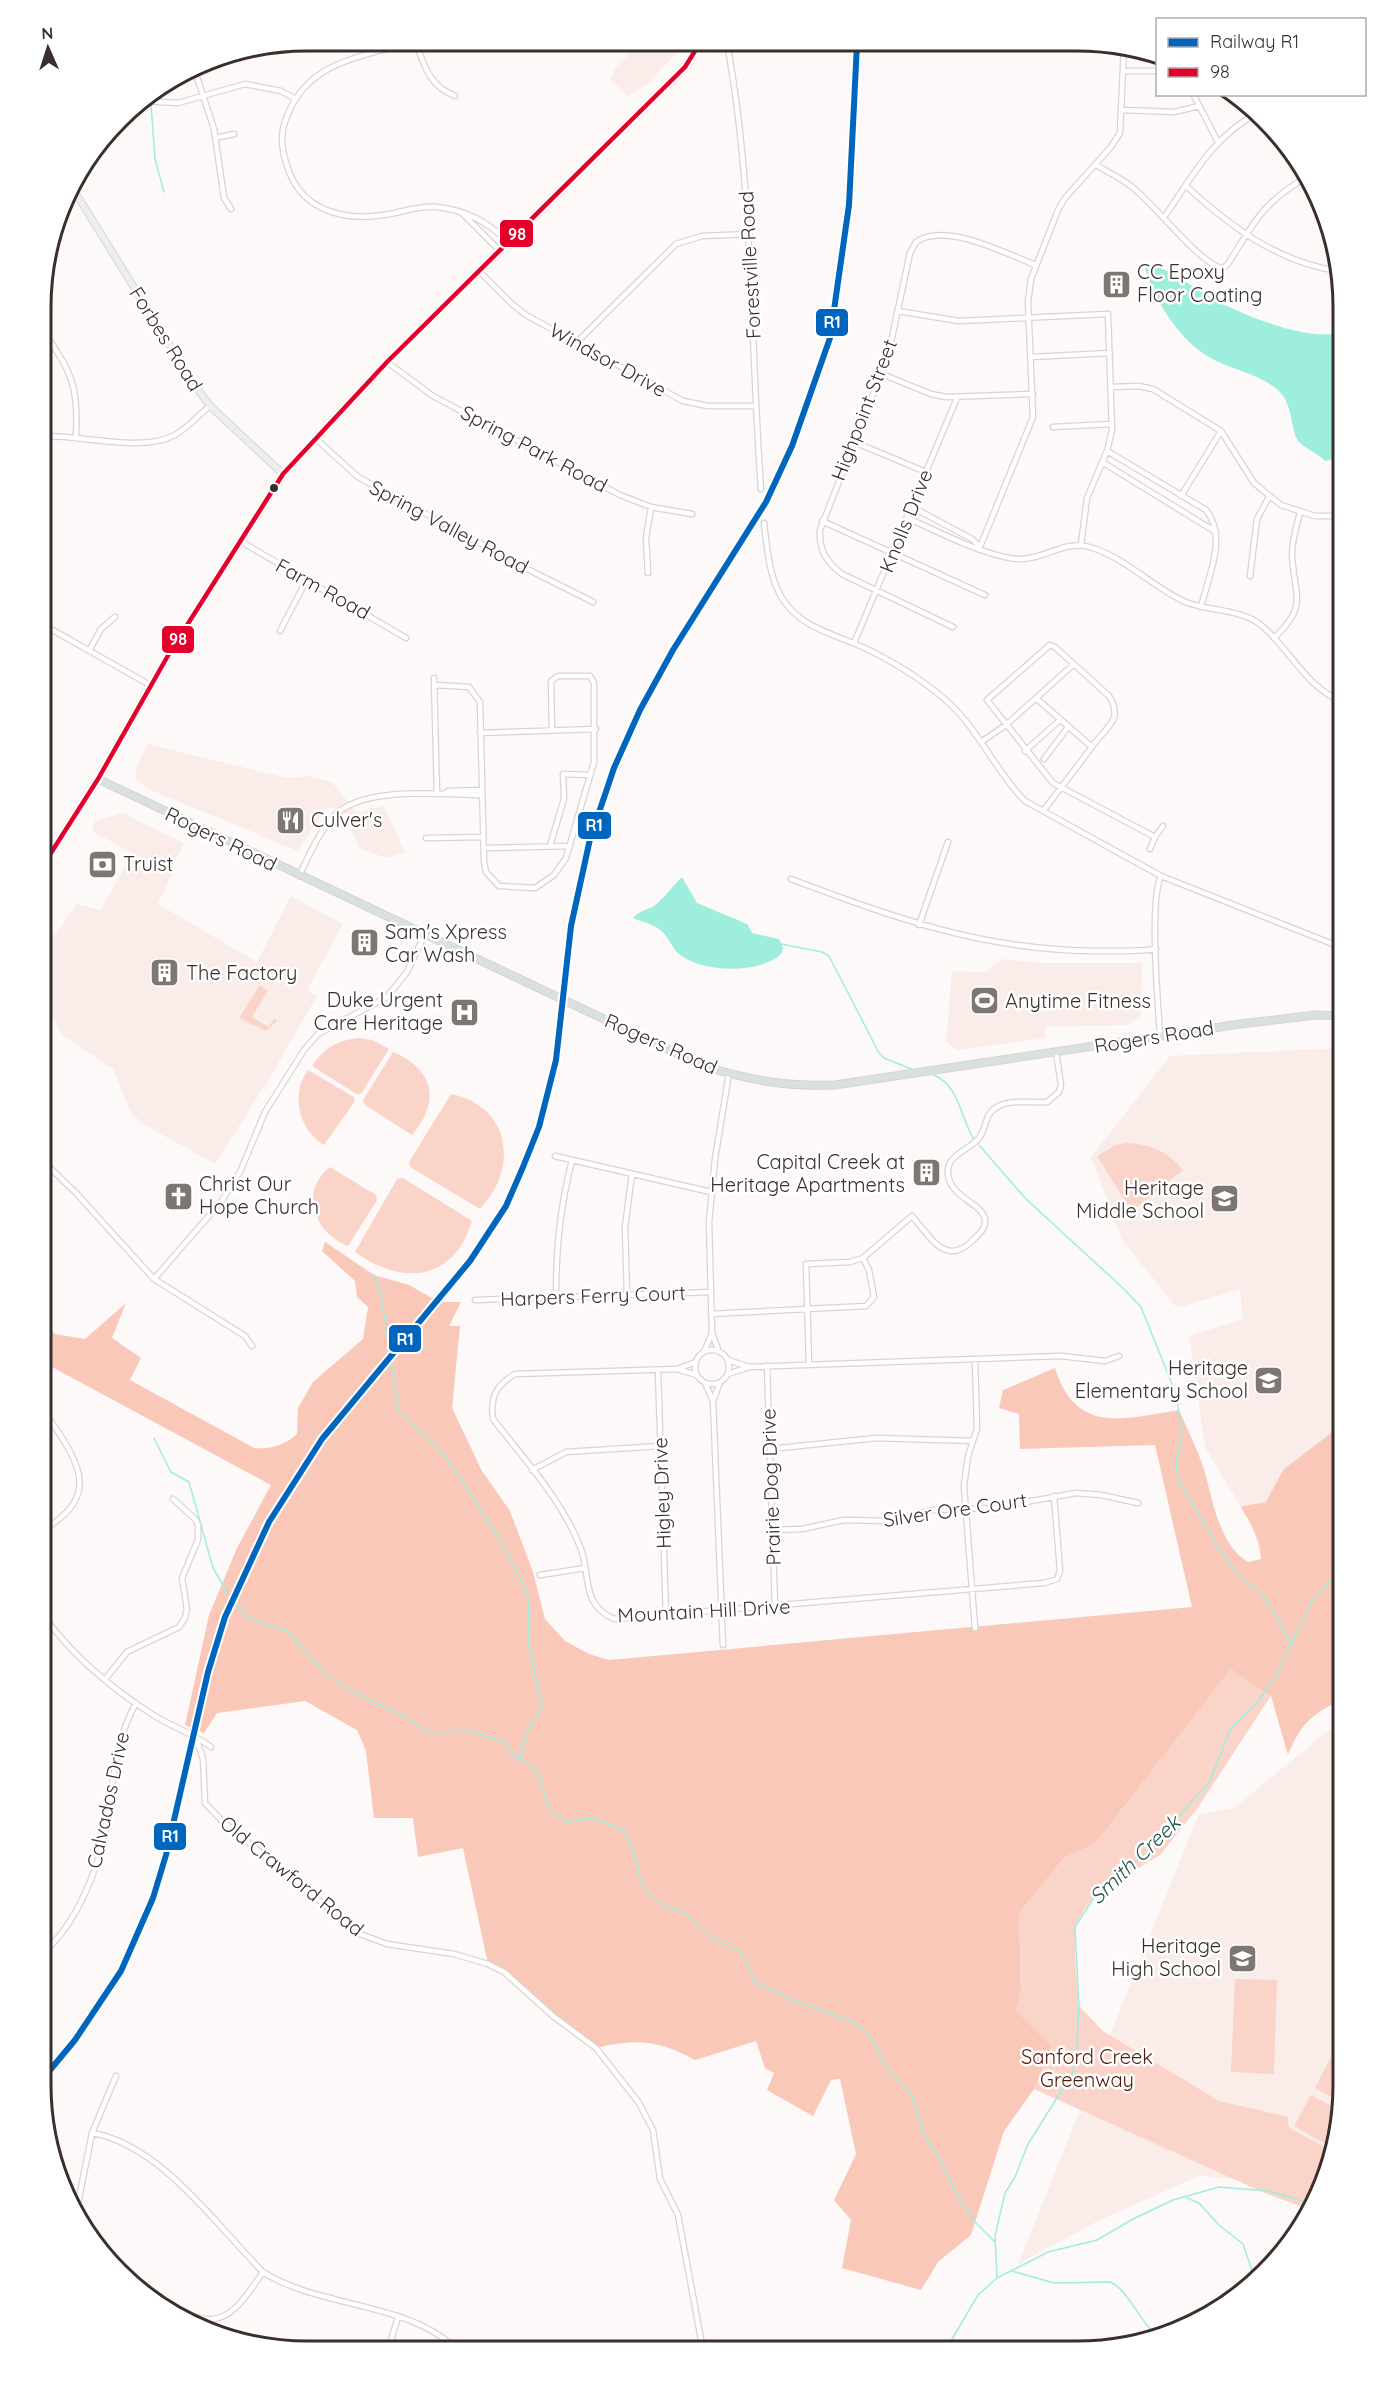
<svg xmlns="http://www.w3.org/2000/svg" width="1384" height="2392" font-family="Quicksand,sans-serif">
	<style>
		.built { fill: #faece8 }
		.green { fill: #fad4c9 }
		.forest { fill: #fac8b9 }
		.water { fill: #9eeedd }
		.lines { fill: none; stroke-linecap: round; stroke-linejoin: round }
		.stream { stroke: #9eeedd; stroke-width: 1.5 }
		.street-casing { stroke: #dbd3d1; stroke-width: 7 }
		.secondary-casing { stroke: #dbd3d1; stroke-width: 8 }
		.primary-casing { stroke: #d7d3d2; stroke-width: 9 }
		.street { stroke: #fffefe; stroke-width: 4.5 }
		.secondary { stroke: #ebf0ef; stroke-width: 6 }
		.primary { stroke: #d8e1e0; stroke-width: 7 }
		.bus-1-casing { stroke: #fff; stroke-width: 9 }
		.bus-1 { stroke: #e4002b; stroke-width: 4.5 }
		.rail-1-casing { stroke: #fff; stroke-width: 10 }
		.rail-1 { stroke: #0065bd; stroke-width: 6 }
		.bus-dot { fill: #392f2c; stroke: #fff; stroke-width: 2 }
		.labels { text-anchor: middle; stroke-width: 5; stroke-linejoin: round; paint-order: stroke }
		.street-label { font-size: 20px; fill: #392f2c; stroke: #fff }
		.poi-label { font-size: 20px; fill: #392f2c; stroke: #fff; text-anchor: start }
		.park-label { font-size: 20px; fill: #511b0a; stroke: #fff }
		.water-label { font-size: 21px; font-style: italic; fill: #22544a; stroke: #fff }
		.rim { fill: none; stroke: #392f2c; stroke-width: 3 }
		.line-badge { stroke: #fff; stroke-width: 2 }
		.badge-label { font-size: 16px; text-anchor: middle; font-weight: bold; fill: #fff }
	</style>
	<rect width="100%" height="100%" fill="#fdf9f8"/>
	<path class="built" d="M640 43H686L647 84 628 96 611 80 615 68Z
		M148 744 287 778 308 776 332 782 357 813 383 806 405 852 386 858 359 848 346 814 327 806 298 851 146 788 136 779V767Z
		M123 813 184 843 170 871 172 873 158 904 257 962 291 896 343 924 307 990 317 996 269 1079 215 1164 143 1124 131 1113 113 1069 62 1035 54 1018 42 1010V927L55 935 77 904 101 910 132 853 92 831 95 821Z
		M1003 959 1039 963H1142L1141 1016 1128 1025 1045 1027 1046 1038 956 1050 946 1041 952 971 986 972Z
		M1343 1048V1424L1285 1469 1266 1502 1241 1507 1205 1447 1189 1336 1243 1319 1240 1289 1177 1308 1122 1240 1091 1157 1170 1056Z
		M1343 1724V2102L1323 2186 1316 2199 1268 2182 1199 2176 1098 2221 1018 2264 1199 1814 1234 1808 1329 1730Z"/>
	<path class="green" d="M259 986 268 990 252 1017 268 1027 274 1019 277 1021 266 1031 239 1018Z
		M359 1038 372 1040 389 1049 361 1094H356L312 1066C324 1048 338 1040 359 1038Z
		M393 1052C434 1069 441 1101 412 1135L365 1105 363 1100Z
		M308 1070 354 1097 355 1101 324 1145C299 1130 290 1094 308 1070Z
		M451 1094C511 1106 519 1169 480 1209L410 1167 409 1162Z
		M1127 1143C1151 1144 1167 1151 1183 1170L1137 1207 1128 1206 1097 1156 1116 1145Z
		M330 1167 376 1195 377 1200 348 1246C315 1233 298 1192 330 1167Z
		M403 1178 472 1221C453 1283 401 1285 355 1252L397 1179Z
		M1284 1469 1283 1677 1197 1809 1160 1855 1097 1893 1084 1910 1075 1927V1957L1079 2006 1103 2031 1219 2101 1288 2117 1289 2128 1332 2151 1323 2186 1310 2210 1267 2194 1034 2089 1052 2046 1016 2010 1021 1990 1019 1913 1064 1858 1095 1844 1231 1669 1261 1558C1259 1539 1251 1524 1241 1507L1266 1502Z
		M1343 1968V2025L1334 2026 1332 1969Z
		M1235 1979 1277 1980 1274 2074 1231 2072Z
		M1331 2057 1343 2064V2103L1315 2088Z
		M1311 2095 1341 2111 1332 2148 1294 2126Z"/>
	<path class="forest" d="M325 1242 374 1275 409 1285 439 1302H461L449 1326H460L452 1408 482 1471 510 1511 533 1572 545 1619 565 1641 589 1654 609 1660 1192 1607 1155 1445 1020 1449 1019 1414 999 1408 1003 1390 1055 1368C1076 1435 1123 1419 1179 1410 1187 1429 1198 1450 1204 1470 1213 1500 1219 1545 1248 1562L1261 1559 1260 1545 1253 1527 1241 1507 1266 1502 1284 1469 1343 1424V1699C1313 1713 1300 1724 1288 1755L1271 1696 1231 1669 1095 1844 1064 1858 1019 1913 1021 1990 1016 2010 1052 2046 1034 2089 1004 2131 971 2235 938 2262 921 2290 842 2268 851 2220 834 2200 856 2154 840 2079 831 2080 813 2116 767 2090 774 2073 765 2068 756 2041 695 2060C659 2040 636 2038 596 2048L553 2016 504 1972 488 1964 463 1848 418 1857 413 1818H374L366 1751 357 1730 305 1701 217 1713 204 1733 185 1725 209 1615 237 1548 271 1485 41 1361V1322L55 1334 85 1339 126 1303 112 1338 141 1358 130 1380 254 1448C271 1449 284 1446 297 1434L298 1408 313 1382 363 1339 368 1307 357 1297 355 1281 322 1251Z"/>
	<path class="water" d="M1144 265C1162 263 1189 285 1205 294 1236 313 1308 343 1343 332V456L1325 461C1318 453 1306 449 1299 442 1290 431 1294 406 1279 391 1258 372 1232 371 1209 357 1178 339 1153 298 1144 265Z
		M682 877 697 903 747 924 752 933 779 939 783 948 781 954C760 974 701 973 679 954 671 947 668 935 659 929 651 923 641 922 633 918 638 911 647 910 654 906 665 898 672 886 682 877Z"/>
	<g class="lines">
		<path class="stream" d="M152 100V94
			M151 104 155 159 164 192
			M781 944 822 952 829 956 879 1053 884 1058 914 1070
			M931 1074C959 1083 960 1116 973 1138
			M979 1145 1026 1199 1125 1290 1141 1307 1176 1394 1182 1433 1176 1465 1178 1480 1221 1552 1236 1572 1264 1597 1292 1644
			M374 1275 381 1296 399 1412 438 1448 456 1471 498 1537 522 1582 528 1598 529 1647 542 1706 526 1733 520 1759
			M154 1438 171 1472 189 1482 213 1568 227 1592 248 1618 287 1631 326 1674 348 1689 407 1718 427 1732 471 1731 504 1742 515 1756 531 1766 540 1778 550 1810 567 1823 586 1818 596 1819 623 1831 631 1843 640 1878 650 1896 666 1907 683 1911 712 1938 737 1950 743 1955 755 1982 790 1999 855 2023 870 2036 887 2069 911 2093 924 2135 940 2160 959 2199 974 2221 995 2242
			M1187 2198 1199 2203 1219 2225 1243 2244 1255 2279
			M1012 2271 1054 2283 1110 2282C1128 2289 1141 2324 1159 2338
			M997 2278 995 2236 1005 2193 1015 2177 1028 2144 1072 2074 1076 2061 1079 2007 1075 1927 1097 1893 1156 1845 1191 1802 1208 1785 1231 1728 1259 1700 1276 1676 1312 1601 1334 1577 1343 1559
			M945 2351 978 2295 997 2278 1048 2252 1097 2240 1133 2219 1173 2200 1219 2187 1268 2191 1313 2204"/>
		<defs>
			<path id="street" d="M414 41C357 59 303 61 284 125 279 142 284 159 290 174 305 211 346 221 383 215 400 213 419 205 437 207 469 211 485 221 509 242
				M415 41C425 66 428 85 455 96
				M511 42 513 44
				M727 43C754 190 750 340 761 489
				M778 43 832 48
				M194 68 214 129 224 198 231 209
				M1123 71H1158
				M1193 94 1218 142
				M141 101 178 103 245 84 281 91 294 98
				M1123 110 1174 112 1199 106
				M215 138 234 134
				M1096 165C1108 172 1121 178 1132 187 1154 203 1201 266 1223 268L1228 264C1254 222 1263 202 1307 177
				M1186 186C1231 227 1276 261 1337 271
				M462 213 500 251
				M1165 216C1192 177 1214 135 1258 113
				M480 272 512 304 526 315 683 401 708 406H755
				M898 311 959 321 1108 314 1112 430 1107 451 1087 498 1081 545
				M43 331C71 371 79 386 76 436
				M576 343 676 244 702 236 749 234
				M1031 357 1110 353
				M387 362 433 396 620 495 651 507 692 514
				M882 374 931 394 946 397 1033 394
				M1112 387 1139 386 1153 389 1221 431 1254 483 1281 505 1315 516H1343
				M1053 427 1112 424
				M43 436C82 435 142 453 175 435 189 427 198 415 210 406
				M315 438 358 477 537 574 593 602
				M854 442 926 472
				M1107 451 1206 510C1228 537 1208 577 1201 607
				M1102 462 1216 532
				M1181 496 1221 431
				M912 507 972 539 980 547
				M908 518C936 531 987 557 1018 559 1045 560 1066 538 1093 548 1126 559 1152 586 1183 601 1208 612 1240 608 1261 625 1290 649 1306 688 1343 702
				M822 521 985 595
				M764 523C767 547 769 577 782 598 801 630 840 635 871 651 899 665 926 682 950 704 980 732 996 772 1025 801L1161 876 1343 948
				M240 541 406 638
				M980 547 1033 417 1028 302 1031 279 1058 210 1065 198 1111 147 1120 133 1124 46
				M648 573 646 538 651 507
				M1250 576 1257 519 1269 497
				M42 624 150 685
				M953 627 842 574C826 562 819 550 820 530L888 356 910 253 916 242C946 221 1005 254 1036 265
				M280 631 306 581
				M1274 638C1309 605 1294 596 1292 555 1292 541 1296 527 1300 513
				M854 643 957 398
				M89 651 101 629 115 617
				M434 678 437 794
				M435 685 469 687 480 702 484 862 486 872 499 886 535 888 554 875 566 858 594 762V683L590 676H558L551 681 552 730
				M1037 699 1092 747
				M480 733 596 729
				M981 742 1006 725 1074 664
				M1025 751 1060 720
				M1044 759 1068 727
				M444 794 448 791 482 790
				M1043 811C1060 789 1077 767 1094 744 1100 736 1110 727 1114 718 1116 711 1113 701 1109 696L1055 647 1050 645 987 700 1053 783C1087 801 1121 819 1155 837L1163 826
				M426 838 483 837
				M550 846 564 799 563 774 590 775
				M484 848 569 846
				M1150 849 1155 837
				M299 876C309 856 318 833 334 816 364 785 442 795 482 795
				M791 879C895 918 979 949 1092 951 1113 951 1135 952 1156 949
				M919 925 948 842
				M1160 1036C1158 1003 1149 902 1161 876
				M555 1156 711 1192
				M42 1160 77 1194 154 1279 245 1336 252 1346
				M154 1279 221 1202 240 1172 265 1112 304 1050 318 1034 387 997 407 972 425 934
				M627 1294 625 1227 632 1174
				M556 1298C556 1248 560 1208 572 1160
				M475 1300 711 1292
				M711 1314 866 1306 874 1297 869 1270 863 1258
				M695 1367a17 17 0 1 1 34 0a17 17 0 1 1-34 0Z
				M704 1352 712 1333
				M719 1352 712 1333 709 1222 715 1159 729 1073
				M728 1360 749 1367
				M696 1362 677 1369 515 1374C496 1385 490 1397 493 1419 524 1459 563 1501 581 1549 591 1578 581 1604 614 1619L1044 1583 1057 1579 1060 1571 1054 1496
				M809 1364 806 1264 850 1262 863 1258 912 1216C931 1238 947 1269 975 1238 981 1232 986 1228 985 1219 982 1204 954 1198 949 1179 942 1155 968 1152 979 1138 987 1128 984 1114 997 1107 1010 1099 1031 1103 1047 1102L1059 1092 1061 1085 1056 1052
				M767 1366 775 1607
				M677 1369 697 1375
				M658 1370 666 1615
				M728 1374 749 1367 1061 1356 1105 1361 1119 1356
				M705 1383 713 1401 723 1645
				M713 1401 720 1382
				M770 1449 876 1438 973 1441
				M532 1470 566 1452 660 1446
				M772 1530 802 1529 844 1520 888 1521 933 1510 992 1508 1076 1493 1101 1495 1138 1503
				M41 1531C104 1496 78 1461 46 1414
				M540 1575 585 1568
				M41 1612C69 1653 113 1690 155 1716 173 1727 194 1734 211 1747
				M975 1628 964 1486 968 1456 977 1429 975 1359
				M106 1678 127 1652 179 1627 185 1618 187 1609 182 1578 198 1540V1525L196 1520 173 1499
				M1338 1721 1343 1718
				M195 1735 203 1759 205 1803 221 1820 360 1934 387 1944 454 1954 488 1964 504 1972 553 2016 596 2048 639 2103 653 2130 660 2179 678 2215 703 2350
				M41 1955C77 1924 99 1869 107 1822 114 1778 114 1743 136 1703
				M92 2133C160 2144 217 2226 263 2272 321 2309 409 2301 457 2350
				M68 2198 78 2200
				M76 2213 92 2133 116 2076
				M165 2308C178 2311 193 2318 207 2319 233 2322 250 2290 263 2272
				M388 2350 398 2317"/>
			<path id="secondary" d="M70 187 80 200 193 383 210 406 283 474"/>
			<path id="primary" d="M98 779 703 1066C750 1080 786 1087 835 1085L1240 1024 1316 1015 1343 1016
				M42 867 98 779 170 652 283 474 387 362 685 67 700 43"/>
		</defs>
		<use href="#street" class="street-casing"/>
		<use href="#secondary" class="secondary-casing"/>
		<use href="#primary" class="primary-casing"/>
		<use href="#street" class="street"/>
		<use href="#secondary" class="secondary"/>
		<use href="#primary" class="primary"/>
		<defs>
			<path id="bus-1" d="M42 867 98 779 170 652 283 474 387 362 685 67 700 43"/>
		</defs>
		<use href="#bus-1" class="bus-1-casing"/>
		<use href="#bus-1" class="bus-1"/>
		<defs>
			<path id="rail-1" d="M41 2081 75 2040 121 1971 153 1898 166 1855 208 1672 225 1617 269 1522 322 1439 470 1261 506 1206 523 1167 539 1127 556 1060 571 926 590 839 614 768 640 710 673 650 766 502 792 446 830 338 849 205 857 44"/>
		</defs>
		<use href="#rail-1" class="rail-1-casing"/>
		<use href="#rail-1" class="rail-1"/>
	</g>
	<defs>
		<symbol id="building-square" viewBox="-11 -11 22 22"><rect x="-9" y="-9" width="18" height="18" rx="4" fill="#7e7673" stroke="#fff"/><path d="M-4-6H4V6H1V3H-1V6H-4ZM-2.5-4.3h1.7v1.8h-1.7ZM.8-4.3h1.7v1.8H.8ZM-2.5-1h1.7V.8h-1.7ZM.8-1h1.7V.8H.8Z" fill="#fff"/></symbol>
		<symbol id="restaurant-square" viewBox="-11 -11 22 22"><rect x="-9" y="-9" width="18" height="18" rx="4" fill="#7e7673" stroke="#fff"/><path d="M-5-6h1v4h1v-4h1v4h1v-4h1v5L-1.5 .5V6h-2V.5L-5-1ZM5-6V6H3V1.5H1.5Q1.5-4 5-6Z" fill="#fff"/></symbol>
		<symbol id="bank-square" viewBox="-11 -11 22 22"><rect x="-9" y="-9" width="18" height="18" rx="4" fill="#7e7673" stroke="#fff"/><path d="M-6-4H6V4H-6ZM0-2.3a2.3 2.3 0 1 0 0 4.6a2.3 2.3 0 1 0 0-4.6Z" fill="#fff"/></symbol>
		<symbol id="stadium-square" viewBox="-11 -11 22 22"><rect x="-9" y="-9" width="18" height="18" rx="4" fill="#7e7673" stroke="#fff"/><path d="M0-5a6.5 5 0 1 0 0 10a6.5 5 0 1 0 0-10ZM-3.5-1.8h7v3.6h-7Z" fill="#fff"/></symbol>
		<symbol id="hospital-square" viewBox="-11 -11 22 22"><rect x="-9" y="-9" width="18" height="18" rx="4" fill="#7e7673" stroke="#fff"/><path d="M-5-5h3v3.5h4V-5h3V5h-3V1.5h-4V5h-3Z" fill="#fff"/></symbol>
		<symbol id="church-square" viewBox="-11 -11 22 22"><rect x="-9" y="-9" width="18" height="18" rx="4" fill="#7e7673" stroke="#fff"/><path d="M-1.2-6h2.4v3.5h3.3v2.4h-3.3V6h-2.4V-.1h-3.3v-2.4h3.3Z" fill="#fff"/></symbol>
		<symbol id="school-square" viewBox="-11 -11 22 22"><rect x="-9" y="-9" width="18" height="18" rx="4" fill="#7e7673" stroke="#fff"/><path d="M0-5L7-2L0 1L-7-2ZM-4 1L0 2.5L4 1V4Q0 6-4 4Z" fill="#fff"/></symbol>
	</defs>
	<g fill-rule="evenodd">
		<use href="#building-square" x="1100" y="268" width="33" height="33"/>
		<use href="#restaurant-square" x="274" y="804" width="33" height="33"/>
		<use href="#bank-square" x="86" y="848" width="33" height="33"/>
		<use href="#building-square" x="348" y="926" width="33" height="33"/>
		<use href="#building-square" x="148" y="956" width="33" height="33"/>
		<use href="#stadium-square" x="968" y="984" width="33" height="33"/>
		<use href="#hospital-square" x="448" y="996" width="33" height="33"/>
		<use href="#building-square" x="910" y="1156" width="33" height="33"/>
		<use href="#church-square" x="162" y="1180" width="33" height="33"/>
		<use href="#school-square" x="1208" y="1182" width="33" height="33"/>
		<use href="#school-square" x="1252" y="1364" width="33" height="33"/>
		<use href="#school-square" x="1226" y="1942" width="33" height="33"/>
	</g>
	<circle class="bus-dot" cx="274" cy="488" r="5"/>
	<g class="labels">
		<g class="street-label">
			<text transform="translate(750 265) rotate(-93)" y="7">Forestville Road</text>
			<text transform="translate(166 339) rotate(58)" y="7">Forbes Road</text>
			<text transform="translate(608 360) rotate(29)" y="7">Windsor Drive</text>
			<text transform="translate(864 410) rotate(-69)" y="7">Highpoint Street</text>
			<text transform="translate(534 449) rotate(28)" y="7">Spring Park Road</text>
			<text transform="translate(906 521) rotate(-68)" y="7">Knolls Drive</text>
			<text transform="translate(449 527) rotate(28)" y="7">Spring Valley Road</text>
			<text transform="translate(323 589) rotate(29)" y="7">Farm Road</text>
			<text transform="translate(221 839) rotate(26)" y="7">Rogers Road</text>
			<text transform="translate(1154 1037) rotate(-9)" y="7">Rogers Road</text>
			<text transform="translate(661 1044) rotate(24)" y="7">Rogers Road</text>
			<text transform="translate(593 1296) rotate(-2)" y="7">Harpers Ferry Court</text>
			<text transform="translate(771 1487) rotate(-92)" y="7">Prairie Dog Drive</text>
			<text transform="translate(662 1493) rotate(-92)" y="7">Higley Drive</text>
			<text transform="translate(955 1510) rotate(-8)" y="7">Silver Ore Court</text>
			<text transform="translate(704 1611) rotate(-3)" y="7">Mountain Hill Drive</text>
			<text transform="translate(108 1800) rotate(-78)" y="7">Calvados Drive</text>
			<text transform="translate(292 1876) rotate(39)" y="7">Old Crawford Road</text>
		</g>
		<g class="poi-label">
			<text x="1137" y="279">CC Epoxy<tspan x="1137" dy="23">Floor Coating</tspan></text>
			<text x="311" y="827">Culver's</text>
			<text x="123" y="871">Truist</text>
			<text x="385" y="939">Sam's Xpress<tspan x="385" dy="23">Car Wash</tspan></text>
			<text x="186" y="980">The Factory</text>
			<text x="443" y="1007" text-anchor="end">Duke Urgent<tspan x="443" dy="23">Care Heritage</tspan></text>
			<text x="1005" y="1008">Anytime Fitness</text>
			<text x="905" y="1169" text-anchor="end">Capital Creek at<tspan x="905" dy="23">Heritage Apartments</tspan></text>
			<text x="199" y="1191">Christ Our<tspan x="199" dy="23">Hope Church</tspan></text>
			<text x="1204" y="1195" text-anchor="end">Heritage<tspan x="1204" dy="23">Middle School</tspan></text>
			<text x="1248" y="1375" text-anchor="end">Heritage<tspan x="1248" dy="23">Elementary School</tspan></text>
			<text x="1221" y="1953" text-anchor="end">Heritage<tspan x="1221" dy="23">High School</tspan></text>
		</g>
		<g class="park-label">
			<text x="1087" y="2064">Sanford Creek<tspan x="1087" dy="23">Greenway</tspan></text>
		</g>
		<g class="water-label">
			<text transform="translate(1135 1860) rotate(-44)" y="7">Smith Creek</text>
		</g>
	</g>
	<path d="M0 0H1384V2392H0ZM307 51H1077A256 256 0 0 1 1333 307V2085A256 256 0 0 1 1077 2341H307A256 256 0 0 1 51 2085V307A256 256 0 0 1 307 51Z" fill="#fff" fill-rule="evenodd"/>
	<path class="rim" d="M307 51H1077A256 256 0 0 1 1333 307V2085A256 256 0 0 1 1077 2341H307A256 256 0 0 1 51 2085V307A256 256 0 0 1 307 51Z"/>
	<g class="line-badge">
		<rect x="499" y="219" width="35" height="29" rx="6" fill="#e4002b"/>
		<rect x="815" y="308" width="34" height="29" rx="6" fill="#0065bd"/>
		<rect x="161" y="625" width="34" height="29" rx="6" fill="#e4002b"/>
		<rect x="577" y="811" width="35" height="29" rx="6" fill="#0065bd"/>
		<rect x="388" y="1324" width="34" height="29" rx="6" fill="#0065bd"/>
		<rect x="153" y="1822" width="34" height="29" rx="6" fill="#0065bd"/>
	</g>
	<g class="badge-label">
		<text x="517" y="240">98</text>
		<text x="832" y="328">R1</text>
		<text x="178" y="645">98</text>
		<text x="594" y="831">R1</text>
		<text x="405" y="1345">R1</text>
		<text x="170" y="1842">R1</text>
	</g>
	<rect x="1156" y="18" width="210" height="78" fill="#ffffff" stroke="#b0acab" stroke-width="1.5"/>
	<rect x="1168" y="38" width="30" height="9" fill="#0065bd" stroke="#b0acab" stroke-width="1.5"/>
	<text x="1210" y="48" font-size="18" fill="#392f2c">Railway R1</text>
	<rect x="1168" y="68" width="30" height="9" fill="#e4002b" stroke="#b0acab" stroke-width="1.5"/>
	<text x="1210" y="78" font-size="18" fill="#392f2c">98</text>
	<g transform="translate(48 48) rotate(357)" stroke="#ffffff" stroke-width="4.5" paint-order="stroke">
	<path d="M0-4.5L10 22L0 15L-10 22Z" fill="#392f2c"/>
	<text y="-9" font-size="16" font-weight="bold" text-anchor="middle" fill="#392f2c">N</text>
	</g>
</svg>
